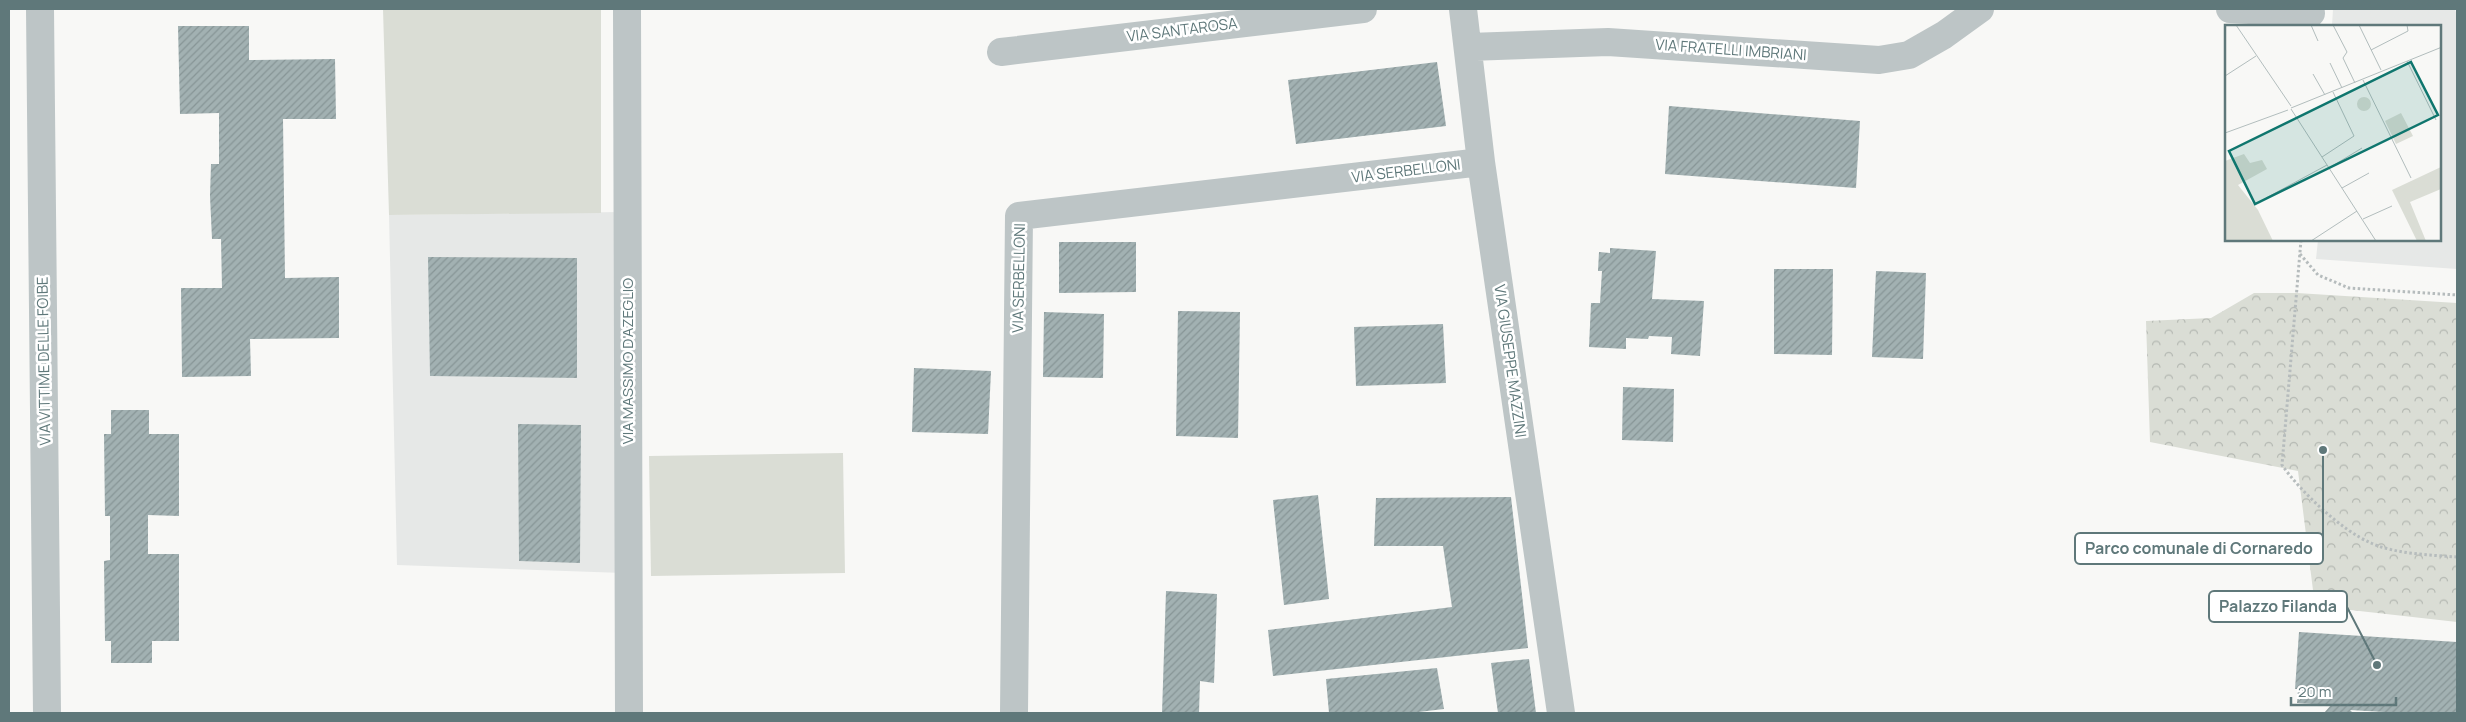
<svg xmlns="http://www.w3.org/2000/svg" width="2466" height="722" font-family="Manrope,sans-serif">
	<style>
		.built { fill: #e6e8e7 }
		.green { fill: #daddd5 }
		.forest { fill: url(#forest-crowns) }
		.building { fill: url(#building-hatch) }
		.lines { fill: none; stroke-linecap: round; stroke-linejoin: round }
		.path { stroke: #b6bcbd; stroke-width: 3; stroke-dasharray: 2.5 2.5; stroke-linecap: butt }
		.minor { stroke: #bdc5c6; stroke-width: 28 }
		.labels { text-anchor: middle; stroke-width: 5; stroke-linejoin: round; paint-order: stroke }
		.street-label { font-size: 15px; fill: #5f787a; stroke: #fff }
		.inset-road { fill: none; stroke: #b2bdbd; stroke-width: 1 }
		.view { fill: #0f766e; fill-opacity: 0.15; stroke: #0f766e; stroke-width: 2.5 }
		.inset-edge { fill: none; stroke: #5f787a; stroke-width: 2.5 }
		.leader { fill: none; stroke: #5f787a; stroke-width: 2 }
		.callout-dot { fill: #5f787a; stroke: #fff; stroke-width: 2 }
		.callout { fill: #fff; stroke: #5f787a; stroke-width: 2 }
		.callout-label { font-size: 16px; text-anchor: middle; font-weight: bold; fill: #5f787a }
	</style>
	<defs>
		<pattern id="forest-crowns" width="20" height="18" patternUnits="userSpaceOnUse" patternTransform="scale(1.25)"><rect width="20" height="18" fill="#daddd5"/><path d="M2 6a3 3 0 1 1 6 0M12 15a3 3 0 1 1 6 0" fill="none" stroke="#b4b8b2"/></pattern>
		<pattern id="building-hatch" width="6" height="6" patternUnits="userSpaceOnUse" patternTransform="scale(1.25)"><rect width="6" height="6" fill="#a2b1b2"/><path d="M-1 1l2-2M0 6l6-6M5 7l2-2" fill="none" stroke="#879596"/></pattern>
	</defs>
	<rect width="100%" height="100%" fill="#f8f8f6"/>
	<path class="built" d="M2333 9H2455L2457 16V269L2316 259 2318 240H2440V26H2332Z
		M621 212 623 573 397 565 389 215Z"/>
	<path class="green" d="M383 9H601V213L389 215Z
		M843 453 845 573 651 576 649 456Z"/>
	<path class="forest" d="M2254 293H2297L2457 303V622L2315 606 2298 471 2150 442 2146 321 2211 318Z"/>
	<path class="building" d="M178 26H249V60L335 59 336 119H283L285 278 339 277V338L250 339 251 376 182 377 181 288H222L221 239H212L210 196 211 164H219V113L180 114Z
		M1437 62 1446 126 1296 144 1288 80Z
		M1669 106 1860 121 1856 188 1665 174Z
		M1059 242H1136V292L1059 293Z
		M1610 248 1656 251 1652 299 1704 301 1700 356 1671 354 1672 337 1649 336 1648 339 1626 338V349L1589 347 1591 303H1600L1602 271H1598L1599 252 1610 253Z
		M428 257 577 258V378L430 376Z
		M1774 269H1833L1832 355 1774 354Z
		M1876 271 1926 273 1923 359 1872 357Z
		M1178 311 1240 312 1238 438 1176 436Z
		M1044 312 1104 314 1103 378 1043 377Z
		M1443 324 1446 383 1356 386 1354 327Z
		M914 368 991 371 988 434 912 432Z
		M1623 387 1674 389 1673 442 1622 440Z
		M111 410H149V434H179V516L148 515V554H179V641H152V663H111V641H105L104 561 110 560V516H105L104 434H111Z
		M518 424 581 425 580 563 519 561Z
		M1318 495 1329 599 1284 605 1273 500Z
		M1511 497 1528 648 1273 676 1268 630 1452 607 1443 546H1374L1376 498Z
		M1166 591 1217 594 1214 683 1200 681 1199 713H1162Z
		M2299 632 2457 642V713H2401L2350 710 2353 713H2324L2331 705 2297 703 2298 689H2295Z
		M1529 659 1536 713H1498L1491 663Z
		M1437 668 1444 709 1410 713H1329L1326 679Z"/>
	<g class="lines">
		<path class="path" d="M2301 240 2282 465C2300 491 2342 531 2371 543 2395 554 2430 555 2457 557
			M2300 254 2318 275 2349 288 2457 295"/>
		<path class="minor" d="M40 9 47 713
			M627 9 629 713
			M1463 9 1481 162 1561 713
			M2230 9 2311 13
			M1469 47 1608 42 1879 60 1909 55 1944 35 1980 9
			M1001 52 1363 9
			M1014 713 1019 216 1481 162"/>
	</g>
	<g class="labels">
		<g class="street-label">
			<text transform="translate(1182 30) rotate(-7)" y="5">VIA SANTAROSA</text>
			<text transform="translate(1731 50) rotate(4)" y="5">VIA FRATELLI IMBRIANI</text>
			<text transform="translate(1406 171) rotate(-7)" y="5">VIA SERBELLONI</text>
			<text transform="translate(1019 278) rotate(-89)" y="5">VIA SERBELLONI</text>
			<text transform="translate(44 361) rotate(-91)" y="5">VIA VITTIME DELLE FOIBE</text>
			<text transform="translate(628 361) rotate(-90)" y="5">VIA MASSIMO D'AZEGLIO</text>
			<text transform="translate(1510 361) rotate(82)" y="5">VIA GIUSEPPE MAZZINI</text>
		</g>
	</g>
	<g transform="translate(2225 25)">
		<rect width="216" height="216" fill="#f8f8f6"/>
		<path d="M132 79a7 7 0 1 1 14 0a7 7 0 1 1-14 0ZM176 88 188 111 171 119 160 96Z" fill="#daddd5"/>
		<path d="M19 129 25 138 37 135 42 144 13 160 33 185 48 216H0V136ZM216 142V164L185 177 201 216H192L167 165Z" fill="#daddd5"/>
		<path class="inset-road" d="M11 0 66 81M86 0 93 16M108 0 122 27 118 33 130 58M134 0 156 45M146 25 183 6 182 0M182 36 211 95M105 38 117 63M88 49 100 70M0 51 31 31M138 55 186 153M66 83 217 22M66 84 151 216M0 108 63 85M97 132 129 111 108 67M104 143 137 123M117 163 144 148M41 173 102 140M138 194 167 181M86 216 132 186"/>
		<path class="view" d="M186 37 213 90 30 179 4 126Z"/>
		<rect width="216" height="216" class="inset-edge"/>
	</g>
	<path class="leader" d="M2323 450L2323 548M2377 665L2347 607"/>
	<g class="callout-dot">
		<circle cx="2323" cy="450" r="5"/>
		<circle cx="2377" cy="665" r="5"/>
	</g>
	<g class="callout">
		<rect x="2075" y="533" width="248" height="31" rx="5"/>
		<rect x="2209" y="591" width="138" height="31" rx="5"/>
	</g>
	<g class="callout-label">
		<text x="2199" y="554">Parco comunale di Cornaredo</text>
		<text x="2278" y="612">Palazzo Filanda</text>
	</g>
	<rect width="2466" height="722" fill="none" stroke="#5f787a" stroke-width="20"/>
	<path d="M2291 697v8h105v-8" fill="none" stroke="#5f787a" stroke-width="2.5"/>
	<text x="2298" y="697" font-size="15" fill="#5f787a" stroke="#ffffff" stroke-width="4" paint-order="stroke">20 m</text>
</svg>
